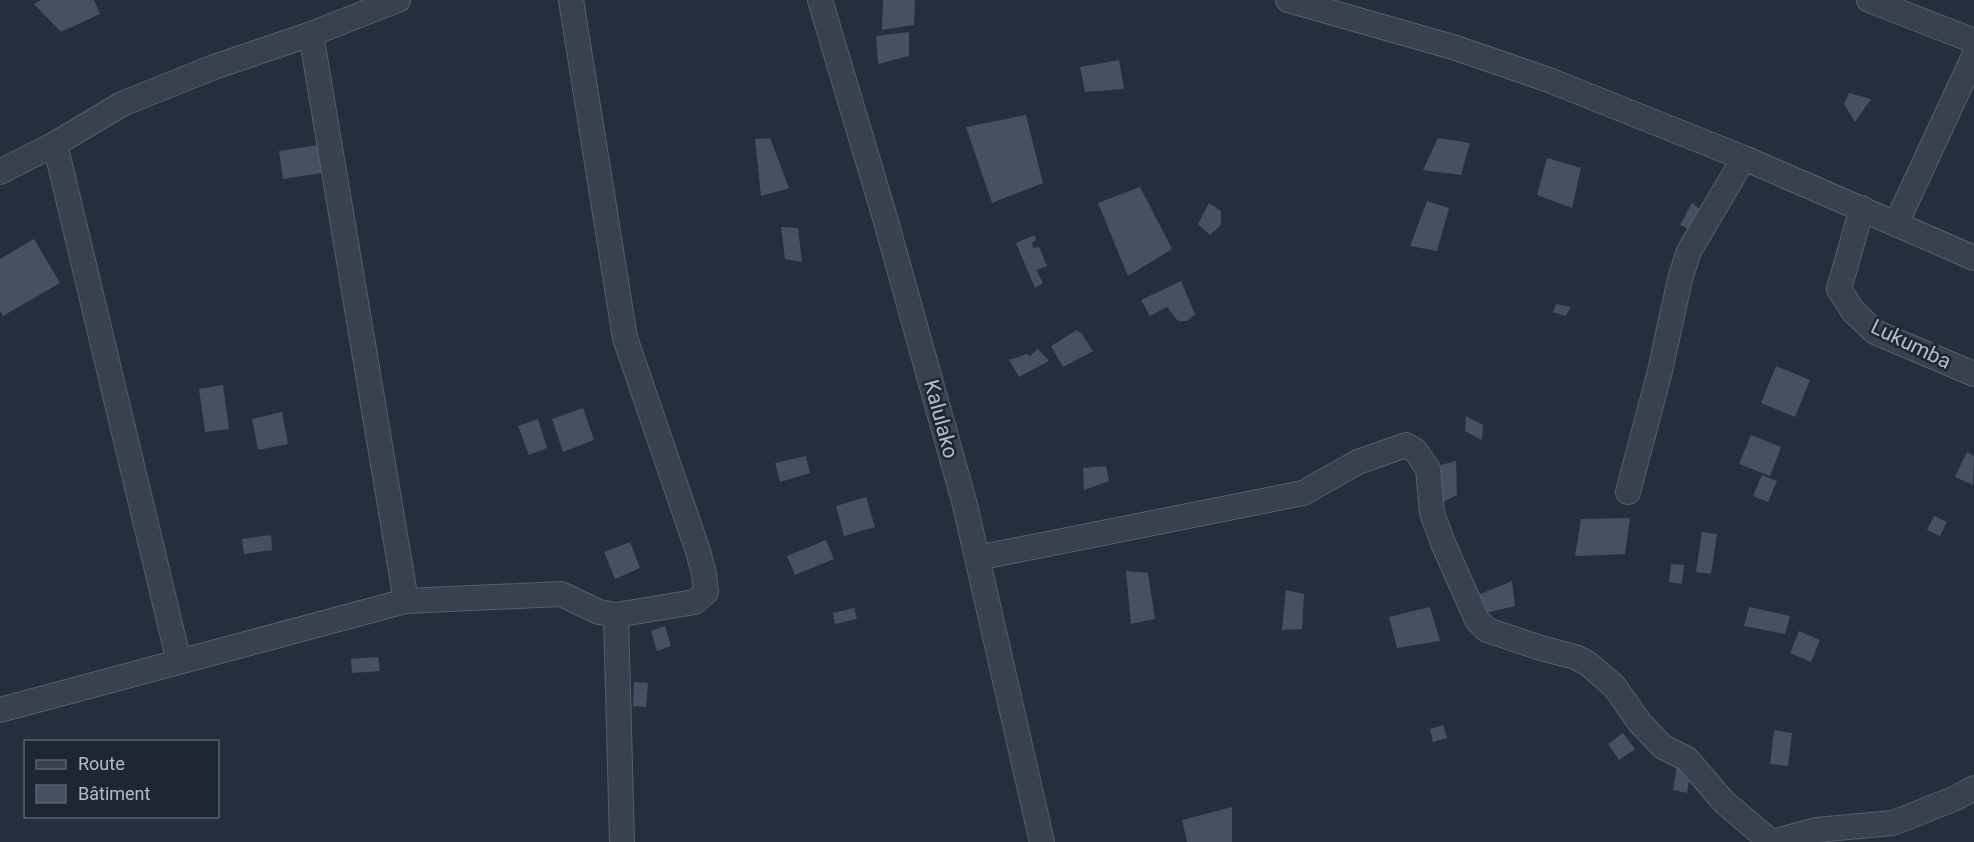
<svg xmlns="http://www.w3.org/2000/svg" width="1974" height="842" font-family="Roboto,sans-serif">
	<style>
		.building { fill: #455162 }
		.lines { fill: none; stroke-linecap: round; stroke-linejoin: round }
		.minor-casing { stroke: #565f6c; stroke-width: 26 }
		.minor { stroke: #38414e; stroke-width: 24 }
		.labels { text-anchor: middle; stroke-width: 5; stroke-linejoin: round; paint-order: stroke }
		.street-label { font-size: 21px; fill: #b4bcc9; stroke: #1d2633 }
	</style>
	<rect width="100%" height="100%" fill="#242f3e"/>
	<path class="building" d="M41 0H94L100 14 61 32 34 4Z
		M883 0H915L914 25 882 30Z
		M909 32V56L878 64 876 36Z
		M1119 60 1124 89 1085 92 1080 67Z
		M1849 93 1871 99 1855 122 1844 104Z
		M1026 115 1043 183 992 203 966 127Z
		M770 138 789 188 761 196 755 139Z
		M1438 138 1470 143 1461 175 1423 170Z
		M318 145 322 173 283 179 279 151Z
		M1547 158 1581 168 1572 208 1537 195Z
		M1140 187 1172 249 1128 276 1098 203Z
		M1427 201 1449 208 1437 251 1410 246Z
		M1209 203 1221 211V225L1210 235 1198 224Z
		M1692 203 1704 212 1698 233 1680 225Z
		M781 227 798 228 802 262 785 259Z
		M1035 235 1036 240 1032 243 1033 248 1039 247 1047 266 1036 270 1043 283 1035 288 1016 243Z
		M34 239 60 283 3 316 0 311V259Z
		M1181 281 1195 314 1187 321H1178L1167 307 1150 316 1141 300Z
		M1556 304 1571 307 1565 316 1553 312Z
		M1077 330 1082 334 1093 351 1063 367 1051 346Z
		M1038 349 1049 361 1019 377 1009 360 1027 354 1030 356Z
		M1776 366 1810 380 1795 417 1761 403Z
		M223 385 229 429 205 432 199 389Z
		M583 408 594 440 563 452 552 419Z
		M282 412 288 444 258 450 252 419Z
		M1466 416 1483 425 1482 440 1465 431Z
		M538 419 547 448 529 455 518 426Z
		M1751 435 1781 447 1770 476 1739 464Z
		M1967 452 1974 456 1973 485 1955 477Z
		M806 456 810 473 780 482 775 463Z
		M1456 461 1457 495 1437 505 1441 465Z
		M1106 466 1109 481 1084 490 1083 468Z
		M1762 475 1777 481 1768 502 1753 496Z
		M866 497 875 527 844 536 836 506Z
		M1934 516 1947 522 1940 536 1927 530Z
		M1630 518 1625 554 1575 556 1581 519Z
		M1702 532 1717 534 1711 574 1696 572Z
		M271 535 272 550 244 554 242 539Z
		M826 540 834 559 795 575 787 556Z
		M630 542 640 568 615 579 604 552Z
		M1671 564 1684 565 1682 584 1669 582Z
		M1126 571 1148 573 1155 619 1131 624Z
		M1512 581 1515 606 1486 613 1478 595Z
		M1286 590 1304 594 1302 629 1282 630Z
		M1430 607 1440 641 1397 648 1389 617Z
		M1749 607 1790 616 1785 634 1744 626Z
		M854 608 857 619 835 624 833 613Z
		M665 626 671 646 657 651 651 631Z
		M1799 631 1820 640 1811 662 1790 653Z
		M378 657 380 671 352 673 351 659Z
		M634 682 648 683 646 707 633 706Z
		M1443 725 1447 738 1433 742 1430 729Z
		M1774 730 1792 733 1788 766 1770 764Z
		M1623 733 1635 749 1619 760 1608 744Z
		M1677 765 1691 767 1687 793 1673 790Z
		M1232 807V842H1187L1182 820Z"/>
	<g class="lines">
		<defs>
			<path id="minor" d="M820 0 885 218 965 505 1042 842
				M1288 0 1453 47 1549 80 1744 158 1974 258
				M1869 0 1974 41
				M311 34 406 601
				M55 144 179 662
				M0 172 55 144 122 104 214 67 311 34 398 0
				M1862 208 1839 289 1853 311 1875 332 1974 374
				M1896 224 1974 56
				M1628 492 1660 371 1680 279 1689 251 1744 158
				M977 558 1303 493 1358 462 1406 445 1415 450 1428 469 1432 513 1443 543 1477 620 1487 630 1541 648 1575 657 1587 663 1614 686 1640 723 1663 747 1687 759 1724 802 1771 842
				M616 615 622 842
				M0 710 406 601 561 594 599 612 616 615 695 602 706 592 704 574 698 551 625 338 571 0
				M1773 842 1816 830 1893 823 1956 798 1974 788"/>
		</defs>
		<use href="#minor" class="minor-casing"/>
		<use href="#minor" class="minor"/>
	</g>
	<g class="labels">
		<g class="street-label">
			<text transform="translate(1911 344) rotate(26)" y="7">Lukumba</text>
			<text transform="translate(941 419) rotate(75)" y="7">Kalulako</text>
		</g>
	</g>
	<rect x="24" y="740" width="195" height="78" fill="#1d2633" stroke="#59626f" stroke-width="1.5"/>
	<rect x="36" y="760" width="30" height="9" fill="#38414e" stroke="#59626f" stroke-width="1.5"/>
	<text x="78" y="770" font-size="18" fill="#b4bcc9">Route</text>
	<rect x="36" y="785" width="30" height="18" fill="#455162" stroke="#59626f" stroke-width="1.5"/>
	<text x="78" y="800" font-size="18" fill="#b4bcc9">Bâtiment</text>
</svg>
